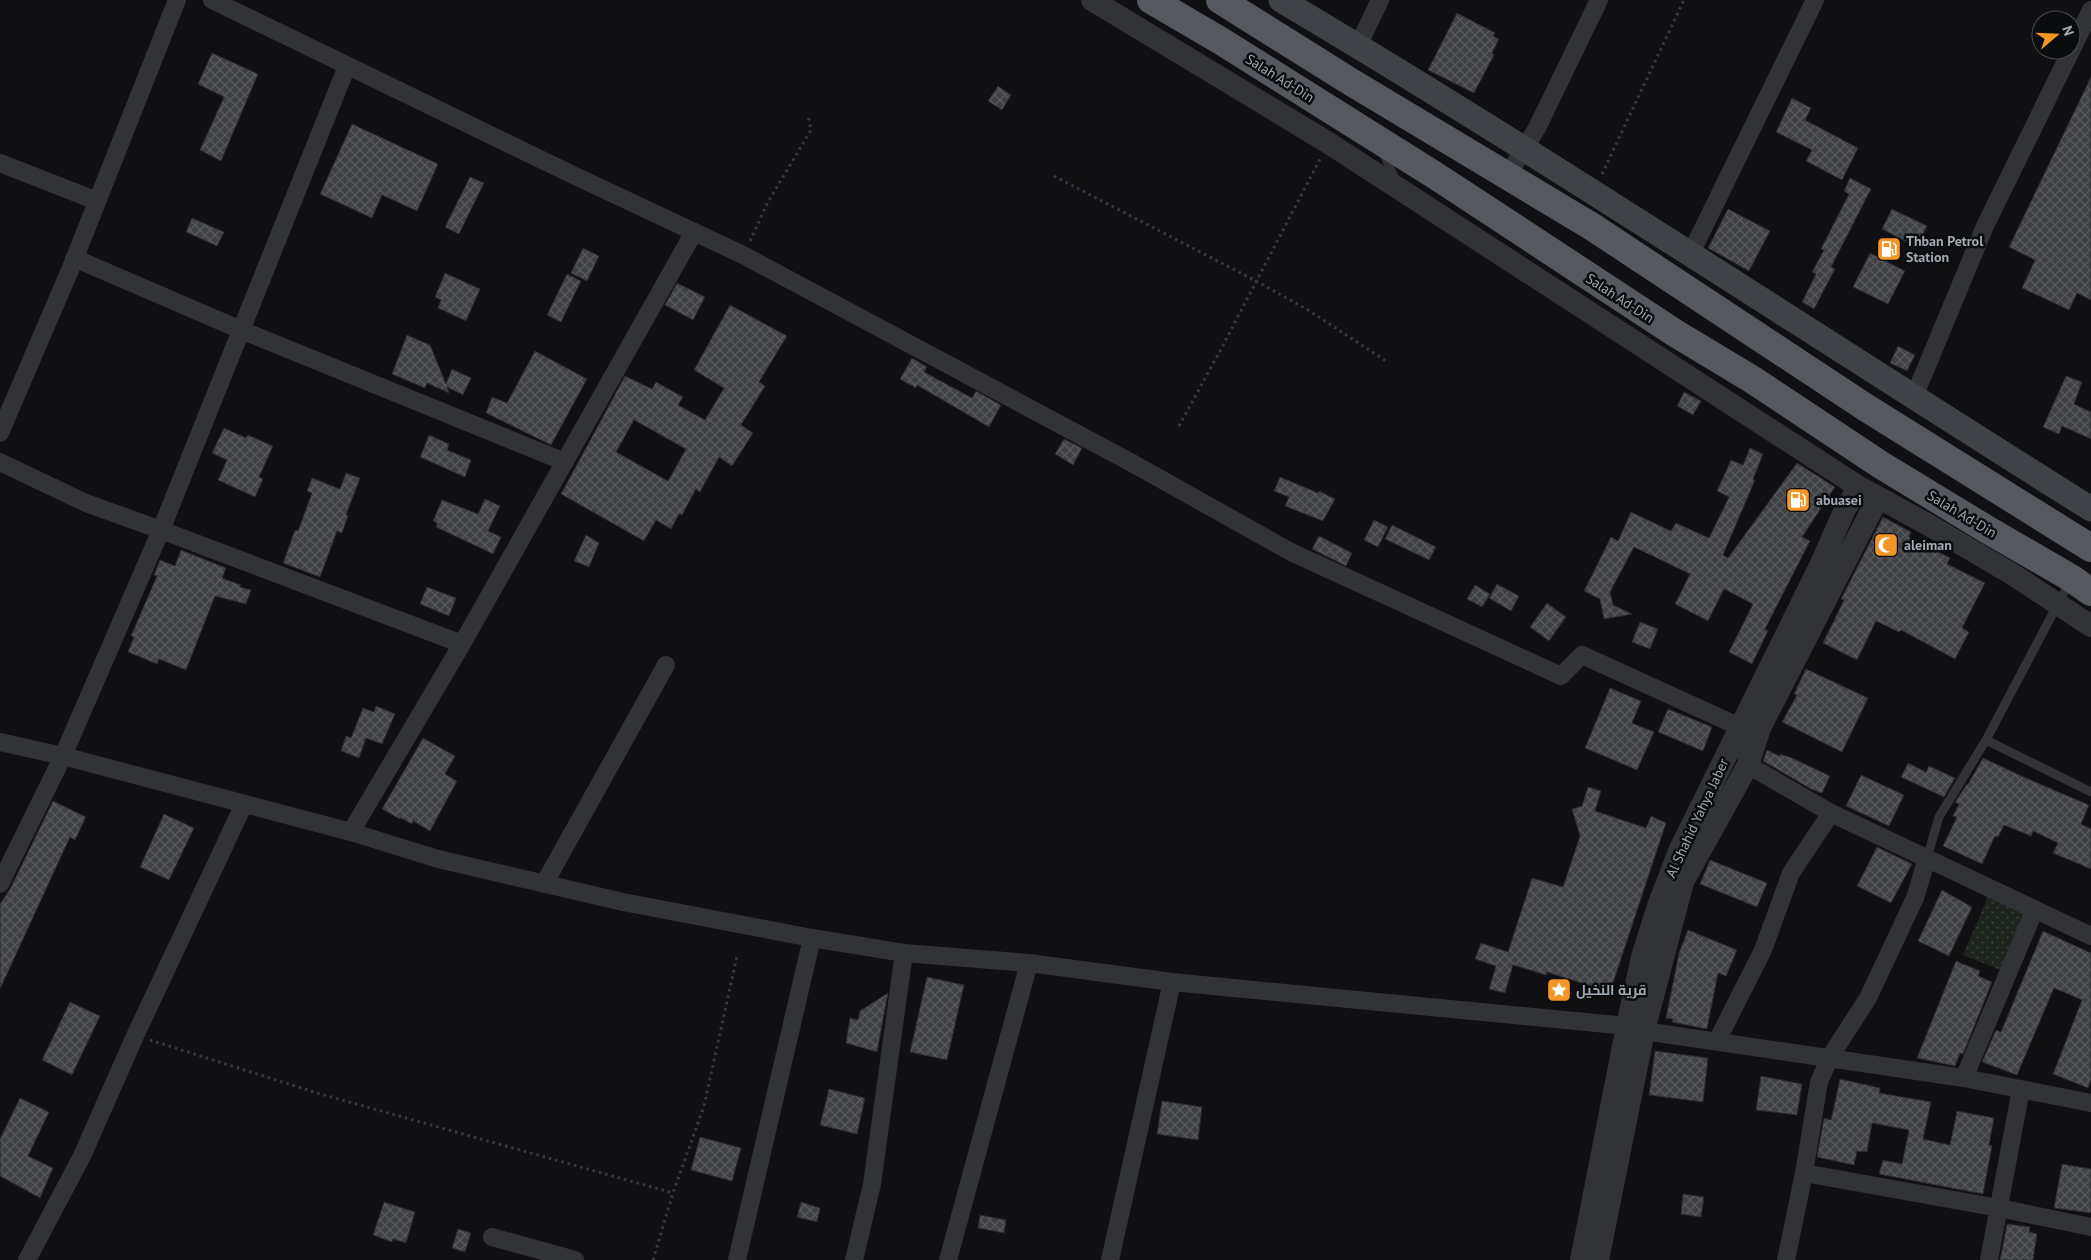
<svg xmlns="http://www.w3.org/2000/svg" width="2091" height="1260" font-family="'PT Sans',Cairo,sans-serif">
	<style>
		.park { fill: url(#park-dots) }
		.building { fill: url(#building-cross-hatch); stroke: #2a2b2e; fill-rule: evenodd }
		.lines { fill: none; stroke-linecap: round; stroke-linejoin: round }
		.path { stroke: #373a3e; stroke-width: 3; stroke-dasharray: 2.5 4; stroke-linecap: butt }
		.service { stroke: #313337; stroke-width: 9 }
		.minor { stroke: #313337; stroke-width: 18 }
		.tertiary { stroke: #313337; stroke-width: 22 }
		.secondary { stroke: #3f4247; stroke-width: 25 }
		.trunk { stroke: #55585f; stroke-width: 28 }
		.labels { text-anchor: middle; stroke-width: 5; stroke-linejoin: round; paint-order: stroke }
		.street-label { font-size: 14px; fill: #a1a9b3; stroke: #0b0c0d }
		.poi-label { font-size: 14px; font-weight: bold; fill: #a1a9b3; stroke: #0b0c0d; text-anchor: start }
	</style>
	<defs>
		<pattern id="park-dots" width="8" height="8" patternUnits="userSpaceOnUse" patternTransform="scale(1.25)"><rect width="8" height="8" fill="#1d241d"/><path d="M2 2h.1M6 6h.1" fill="none" stroke="#3b413b" stroke-width="1.8" stroke-linecap="round"/></pattern>
		<pattern id="building-cross-hatch" width="8" height="8" patternUnits="userSpaceOnUse" patternTransform="scale(1.25)"><rect width="8" height="8" fill="#3f4145"/><path d="M0 0l8 8M0 8l8-8" fill="none" stroke="#585a5d"/></pattern>
	</defs>
	<rect width="100%" height="100%" fill="#101012"/>
	<path class="park" d="M1989 894 2033 917 2010 974 1963 955Z"/>
	<path class="building" d="M1457 13 1495 33 1493 36 1499 39 1492 53 1494 55 1474 93 1428 70Z
		M212 53 258 74 221 161 200 150 224 97 198 84Z
		M2091 77V300L2077 293 2069 310 2022 288 2035 260 2009 247Z
		M998 86 1011 95 1002 110 988 101Z
		M1792 98 1811 108 1805 120 1858 148 1842 180 1806 161 1812 150 1776 132Z
		M352 124 438 164 417 211 382 195 372 218 320 194Z
		M470 177 484 183 459 234 445 227Z
		M1850 178 1871 189 1831 267 1835 269 1814 309 1802 302 1816 274 1812 272 1824 250 1821 249 1849 194 1844 191Z
		M1728 209 1770 231 1749 271 1708 248Z
		M1892 209 1927 226 1917 247 1882 229Z
		M192 218 224 232 217 246 186 232Z
		M583 248 599 256 587 281 571 273Z
		M1870 253 1905 271 1888 304 1853 287Z
		M445 273 480 289 466 321 438 308 441 300 435 297Z
		M567 274 581 281 561 322 547 315Z
		M677 283 705 297 693 320 665 305Z
		M730 305 787 336 759 382 765 386 741 425 753 433 732 466 719 457 700 492 696 489 682 515 679 514 671 529 656 520 644 541 561 494 625 376 652 389 656 382 683 397 678 405 705 420 724 388 694 370ZM634 420 686 449 668 481 616 452Z
		M407 335 430 345 446 384 452 369 471 378 463 395 447 387 449 393 427 383 425 388 392 374Z
		M1898 346 1915 355 1907 371 1890 363Z
		M535 351 587 379 551 445 486 413 492 397 507 403Z
		M912 358 927 367 924 372 972 398 976 391 1001 405 989 427 917 385 916 388 900 379Z
		M2066 376 2082 382 2074 404 2091 412V439L2062 426 2059 434 2043 427Z
		M1684 392 1701 401 1693 415 1677 406Z
		M224 428 246 438 248 435 273 446 259 477 263 479 255 497 218 480 227 460 212 453Z
		M429 435 449 444 447 450 471 460 465 477 420 457Z
		M1064 439 1082 448 1073 465 1055 454Z
		M1750 448 1763 454 1753 479 1755 480 1723 555 1728 558 1797 463 1835 487 1802 537 1810 541 1765 629 1768 631 1752 664 1729 652 1753 604 1724 589 1708 621 1675 604 1690 574 1634 547 1610 592 1613 605 1632 614 1604 619 1600 599 1584 591 1611 537 1618 541 1631 512 1671 531 1676 523 1709 538 1729 497 1717 491 1731 460 1743 465Z
		M346 473 360 478 346 515 348 516 342 533 337 531 320 577 283 563 295 530 298 531 312 493 307 491 312 478 340 489Z
		M1280 477 1318 493 1319 491 1335 499 1323 521 1285 506 1289 497 1274 491Z
		M485 499 500 506 488 531 501 537 493 554 436 527 437 523 433 521 442 500 478 514Z
		M1883 517 1911 532 1909 537 1950 558 1947 564 1985 583 1962 628 1969 632 1955 659 1901 630 1899 632 1876 621 1857 660 1823 643 1844 600 1841 599Z
		M1374 520 1388 527 1378 547 1364 540Z
		M1392 525 1436 547 1429 560 1385 539Z
		M586 535 599 543 589 567 574 561Z
		M1319 536 1352 553 1346 566 1312 549Z
		M181 550 226 568 222 578 241 585 240 587 251 590 246 604 215 596 186 670 159 659 157 664 128 652 134 637 131 636 157 576 154 575 160 560 175 566Z
		M1497 584 1519 596 1511 611 1489 598Z
		M1475 585 1490 594 1482 607 1467 599Z
		M427 587 456 598 449 616 420 604Z
		M1547 603 1566 617 1549 641 1530 627Z
		M1640 622 1658 629 1650 649 1632 642Z
		M1806 669 1868 698 1842 752 1782 722 1797 695 1794 694Z
		M1610 688 1641 701 1632 723 1654 732 1637 770 1585 748Z
		M376 706 395 714 382 744 366 738 359 758 341 751 346 736 351 738 363 708 374 712Z
		M1668 709 1712 727 1703 751 1658 732Z
		M423 738 455 756 445 774 457 781 430 831 413 821 412 824 401 818 400 819 382 809Z
		M1767 750 1779 756 1780 754 1792 758 1830 776 1822 793 1811 789 1763 761Z
		M1983 758 2028 779 2089 805 2081 824 2091 829V869L2053 853 2058 843 2033 831 2031 836 2004 825 1998 837 1995 836 1982 864 1943 846 1957 817 1953 816 1959 804 1955 802 1967 784H1968Z
		M1908 763 1926 772 1929 766 1955 778 1944 797 1901 777Z
		M1861 775 1904 795 1889 826 1846 806Z
		M1588 787 1601 791 1595 811 1646 828 1651 816 1666 823 1610 992 1547 972 1546 975 1513 965 1505 993 1489 989 1496 966 1475 959 1481 943 1508 952 1532 878 1563 887 1580 836 1572 809 1582 806Z
		M53 801 86 817 75 840 70 837 0 989V904L10 889Z
		M164 814 194 828 169 880 140 867Z
		M1877 847 1912 864 1891 903 1857 886Z
		M1710 860 1767 883 1757 907 1700 884Z
		M1942 890 1972 907 1949 956 1918 941Z
		M1688 930 1737 950 1726 976 1718 973 1707 1029 1672 1022 1673 1019 1666 1018 1679 953Z
		M2043 931 2091 953V1079L2088 1088 2053 1074 2082 1000 2054 988 2017 1075 1982 1062 1996 1030 2001 1032Z
		M1956 961 1980 971 1978 976 1992 982 1976 1022 1963 1054 1960 1053 1955 1066 1917 1058Z
		M927 977 964 985 947 1060 910 1052Z
		M888 993 877 1052 846 1043 850 1018 858 1020 860 1011Z
		M70 1002 100 1016 72 1075 42 1060Z
		M1655 1051 1708 1058 1703 1102 1649 1095Z
		M1761 1076 1802 1084 1797 1115 1756 1110Z
		M1840 1079 1880 1088 1879 1093 1931 1102 1923 1139 1950 1145 1957 1111 1994 1118 1989 1145 1992 1146 1983 1194 1879 1174 1883 1160 1902 1164 1909 1130 1872 1123 1867 1152 1857 1151 1854 1165 1817 1157 1824 1118 1831 1120Z
		M829 1089 865 1098 857 1134 820 1125Z
		M20 1098 49 1112 28 1156 53 1168 40 1198 0 1176V1139Z
		M1162 1101 1202 1107 1198 1140 1157 1134Z
		M700 1137 741 1148 732 1181 691 1170Z
		M2062 1164 2091 1169V1213L2054 1208Z
		M1683 1194 1704 1197 1701 1217 1681 1214Z
		M384 1202 415 1212 406 1243 393 1239 392 1242 373 1235Z
		M801 1202 820 1208 817 1222 797 1217Z
		M980 1215 1006 1220 1004 1233 978 1228Z
		M2007 1224 2030 1227 2029 1232 2037 1234 2033 1260H2000Z
		M458 1229 471 1233 465 1252 452 1248Z"/>
	<g class="lines">
		<path class="path" d="M1602 174 1684 0
			M1054 176 1256 281 1308 310 1386 361
			M750 241 768 202 811 130 808 116
			M1179 426 1220 351 1320 159
			M150 1040 317 1093 673 1193
			M653 1260 673 1193 704 1106 737 956"/>
		<path class="service" d="M1383 152 1395 179
			M1986 740 2091 792
			M1927 858 1939 817 1986 740 2070 581"/>
		<path class="minor" d="M212 0 571 174 743 255 1132 463 1291 552 1561 676 1582 655 1740 727 1748 765 1831 813 2091 936
			M1358 46 1380 0
			M0 163 97 201
			M1507 176 1537 128 1599 0
			M1691 253 1815 0
			M74 258 241 330 565 462
			M1914 397 1985 226 2091 10
			M0 433 70 270 177 0
			M0 462 86 503 161 530 462 644
			M0 742 63 756 351 832 438 859 623 902 812 938 904 953 1029 963 1172 982 1627 1026 1644 1031 1964 1078 2091 1103
			M351 832 462 644 694 232
			M0 884 63 756 161 530 347 66
			M544 884 666 665
			M1717 1041 1763 950 1791 873 1831 813
			M1964 1078 2035 909
			M1804 1173 1999 1208 2091 1227
			M492 1237 575 1260
			M27 1260 82 1156 135 1036 244 804
			M737 1260 812 938
			M854 1260 872 1184 904 953
			M948 1260 1029 963
			M1110 1260 1172 982
			M1786 1260 1804 1173 1819 1082 1830 1057 1868 998 1915 898 1927 858
			M1989 1260 2021 1089"/>
		<path class="tertiary" d="M1092 0 1327 142 1859 487 1927 524 2012 574 2091 626
			M1581 1260 1627 1026 1642 957 1658 906 1679 851 1820 566 1845 509 1859 487
			M1598 1260 1644 1031 1683 882 1748 765 1760 728 1878 498"/>
		<path class="secondary" d="M1281 0C1555 163 1821 340 2091 509"/>
		<path class="trunk" d="M1151 0 1221 41 1436 176 1675 333 1753 380 1881 465 1988 530 2071 578 2091 592
			M1220 0 1351 82 1591 226 1865 407 2091 548"/>
	</g>
	<defs>
		<symbol id="fuel-square" viewBox="-11 -11 22 22"><rect x="-9" y="-9" width="18" height="18" rx="4" fill="#f39527" stroke="#0b0c0d"/><path d="M-5.5-6h7V0h2V4h1.3V-2.5L3-4.5l.8-.8L6-3V5H2.5V1h-1V6h-7ZM-4.2-4.7v3.2H.2V-4.7Z" fill="#fff"/></symbol>
		<symbol id="mosque-square" viewBox="-11 -11 22 22"><rect x="-9" y="-9" width="18" height="18" rx="4" fill="#f39527" stroke="#0b0c0d"/><path d="M3.5-4.9A6 6 0 1 0 3.5 4.9A5 5 0 1 1 3.5-4.9Z" fill="#fff"/></symbol>
		<symbol id="sight-square" viewBox="-11 -11 22 22"><rect x="-9" y="-9" width="18" height="18" rx="4" fill="#f39527" stroke="#0b0c0d"/><path d="M0-6L1.8-2.2L6-1.7L2.9 1.2L3.7 5.4L0 3.3L-3.7 5.4L-2.9 1.2L-6-1.7L-1.8-2.2Z" fill="#fff"/></symbol>
	</defs>
	<g fill-rule="evenodd">
		<use href="#fuel-square" x="1875" y="235" width="28" height="28"/>
		<use href="#fuel-square" x="1784" y="486" width="28" height="28"/>
		<use href="#mosque-square" x="1872" y="531" width="28" height="28"/>
		<use href="#sight-square" x="1545" y="976" width="28" height="28"/>
	</g>
	<g class="labels">
		<g class="street-label">
			<text transform="translate(1280 78) rotate(32)" y="5">Salah Ad-Din</text>
			<text transform="translate(1620 298) rotate(33)" y="5">Salah Ad-Din</text>
			<text transform="translate(1962 514) rotate(31)" y="5">Salah Ad-Din</text>
			<text transform="translate(1697 818) rotate(-65)" y="5">Al Shahid Yahya Jaber</text>
		</g>
		<g class="poi-label">
			<text x="1906" y="246">Thban Petrol<tspan x="1906" dy="16">Station</tspan></text>
			<text x="1816" y="505">abuasei</text>
			<text x="1904" y="550">aleiman</text>
			<text x="1576" y="995">قرية النخيل</text>
		</g>
	</g>
	<g transform="translate(2056 35) rotate(71)"><circle r="24" fill="#0b0c0d" stroke="#474b4f"/>
	<path d="M0-4L9 19L0 12L-9 19Z" fill="#f39527"/>
	<text y="-8" font-size="14" font-weight="bold" text-anchor="middle" fill="#a1a9b3">N</text>
	</g>
</svg>
